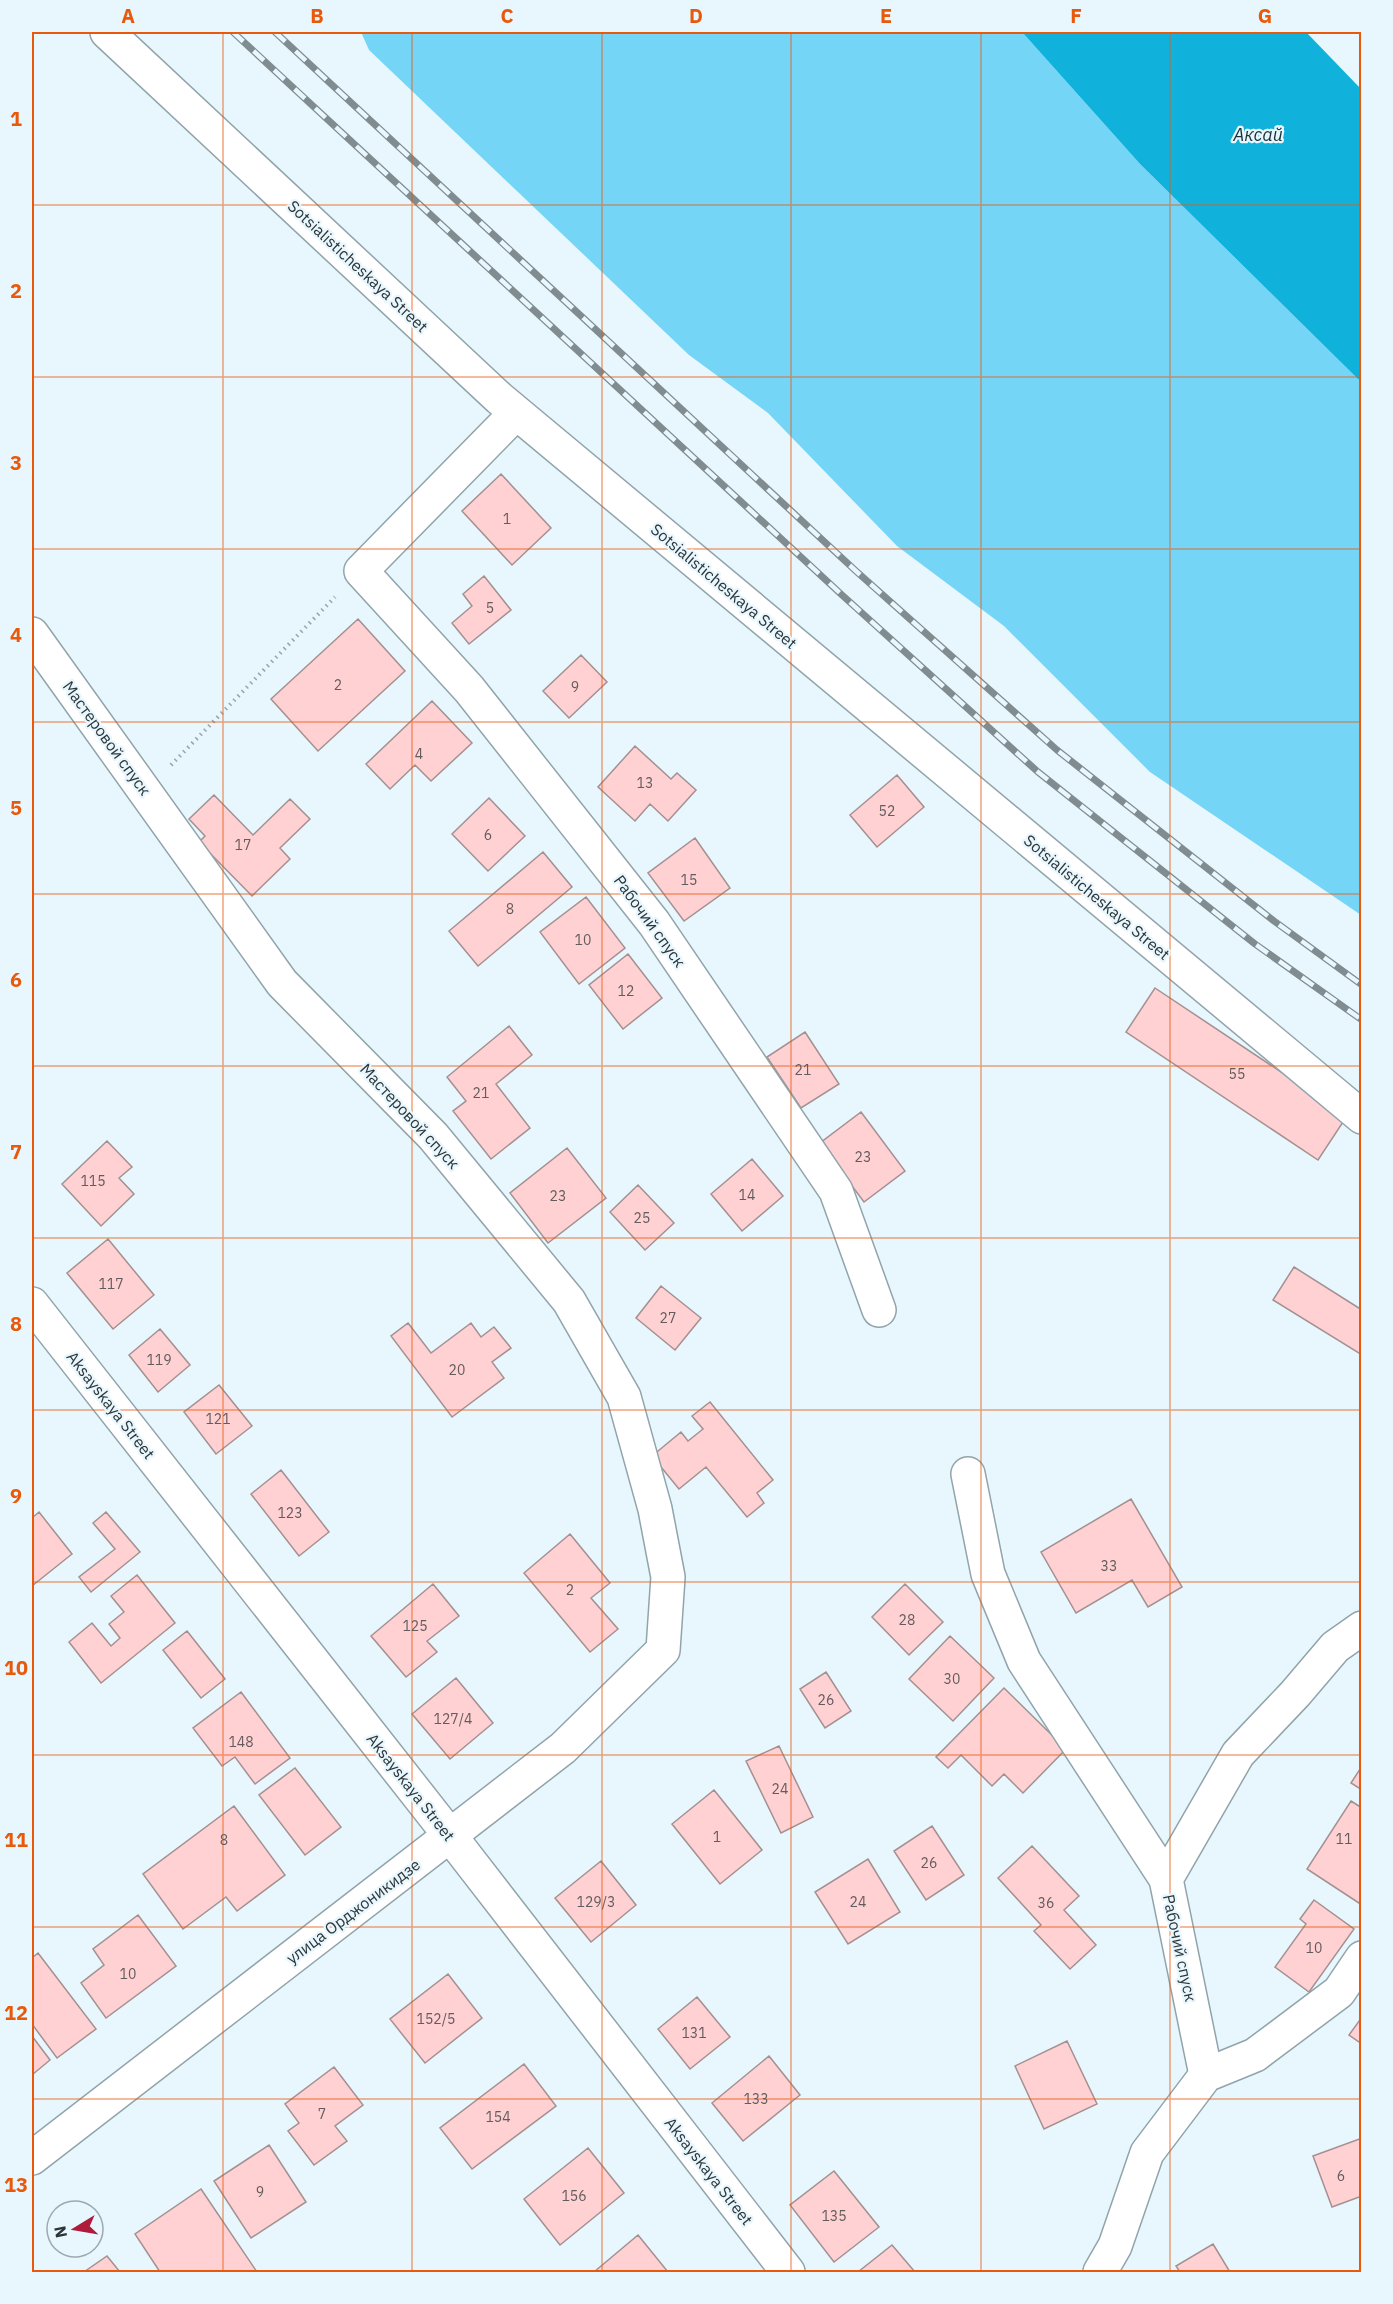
<svg xmlns="http://www.w3.org/2000/svg" width="1393" height="2304" font-family="'IBM Plex Sans',sans-serif">
	<style>
		.green { fill: #75d5f6 }
		.water { fill: #10b2db }
		.building { fill: #ffd1d2; stroke: #a49091; stroke-width: 1.5 }
		.lines { fill: none; stroke-linecap: round; stroke-linejoin: round }
		.minor-casing { stroke: #91a4ab; stroke-width: 36 }
		.path { stroke: #98a4a9; stroke-width: 4; stroke-dasharray: 1.5 4.5; stroke-linecap: butt }
		.minor { stroke: #fff; stroke-width: 33 }
		.rail-casing { stroke: #808c90; stroke-width: 7 }
		.rail { stroke: #e7f7fd; stroke-width: 4.5; stroke-dasharray: 14; stroke-linecap: butt }
		.grid { fill: none; stroke: #e8590c; stroke-width: 1.5; stroke-opacity: 0.55 }
		.labels { text-anchor: middle; stroke-width: 4.5; stroke-linejoin: round; paint-order: stroke }
		.number-label { font-size: 14px; fill: #625c5e }
		.street-label { font-size: 16px; fill: #2d3538; stroke: #e7f7fd }
		.water-label { font-size: 18px; font-style: italic; fill: #1a3139; stroke: #e7f7fd }
		.neatline { fill: none; stroke: #e8590c; stroke-width: 2 }
		.grid-label { font-size: 20px; text-anchor: middle; font-weight: bold; fill: #e8590c }
	</style>
	<rect width="100%" height="100%" fill="#e7f7fd"/>
	<path class="green" d="M361 32H1022L1140 164 1361 382V915L1150 772 1004 626 897 546 768 413 689 355 369 50Z"/>
	<path class="water" d="M1022 32H1306L1361 89V382L1140 164Z"/>
	<path class="building" d="M501 474 551 528 512 565 462 511Z
		M484 576 511 610 469 644 452 623 472 606 463 594Z
		M358 619 405 671 318 751 271 699Z
		M581 655 607 682 569 718 543 691Z
		M432 701 472 743 431 781 415 765 390 789 366 764Z
		M635 746 671 779 677 773 696 790 668 821 650 804 635 821 598 787Z
		M897 775 924 807 877 847 850 815Z
		M214 795 253 835 290 799 310 819 280 848 290 859 252 896 199 842 205 836 189 819Z
		M489 798 525 836 488 871 452 834Z
		M695 838 730 888 684 921 648 873Z
		M543 852 572 887 478 966 449 931Z
		M586 897 625 948 579 984 540 932Z
		M628 954 662 998 623 1029 589 985Z
		M1155 988 1347 1116 1318 1160 1126 1032Z
		M509 1026 532 1055 496 1084 530 1128 491 1159 453 1111 466 1101 447 1077Z
		M805 1032 839 1084 801 1108 767 1057Z
		M861 1112 905 1171 864 1202 820 1143Z
		M107 1141 132 1167 119 1178 134 1194 101 1226 62 1184Z
		M567 1148 606 1198 548 1243 510 1193Z
		M752 1159 783 1196 742 1231 711 1194Z
		M638 1185 674 1223 645 1250 610 1212Z
		M108 1239 154 1295 113 1329 67 1273Z
		M1294 1267 1362 1310V1355L1273 1300Z
		M661 1286 701 1318 675 1350 636 1318Z
		M408 1323 431 1353 471 1323 481 1337 494 1327 511 1348 492 1362 504 1378 452 1417 391 1336Z
		M160 1329 190 1365 158 1392 129 1355Z
		M219 1385 252 1426 216 1454 184 1412Z
		M710 1402 773 1480 757 1493 764 1503 747 1517 706 1467 679 1489 652 1456 681 1432 688 1441 703 1429 692 1416Z
		M281 1470 329 1532 299 1556 251 1494Z
		M1131 1499 1182 1587 1148 1607 1132 1580 1076 1613 1041 1552Z
		M39 1512 72 1554 32 1586V1518Z
		M106 1512 140 1552 91 1592 79 1577 115 1549 93 1523Z
		M570 1534 610 1583 591 1598 618 1629 590 1652 524 1573Z
		M137 1575 175 1623 101 1683 69 1642 92 1623 111 1646 120 1638 109 1624 124 1612 111 1596Z
		M433 1584 459 1616 427 1641 437 1652 406 1677 371 1636Z
		M905 1584 943 1622 909 1655 872 1617Z
		M187 1631 225 1679 201 1698 163 1650Z
		M950 1636 994 1678 953 1721 909 1679Z
		M826 1672 851 1711 825 1728 800 1689Z
		M456 1678 493 1723 450 1759 412 1714Z
		M1004 1688 1066 1749 1023 1793 1004 1774 992 1786 961 1755 948 1768 936 1757Z
		M241 1692 290 1758 255 1784 235 1757 222 1766 193 1728Z
		M779 1746 813 1817 781 1833 746 1761Z
		M1362 1766V1790L1351 1783Z
		M295 1768 341 1827 305 1855 259 1795Z
		M714 1790 762 1850 720 1884 672 1824Z
		M1351 1801 1362 1808V1905L1307 1869Z
		M234 1806 285 1875 237 1911 226 1897 183 1929 143 1874Z
		M932 1826 964 1875 926 1900 894 1851Z
		M1032 1846 1079 1896 1064 1910 1096 1945 1070 1969 1034 1931 1041 1925 998 1878Z
		M868 1859 900 1912 848 1944 815 1892Z
		M601 1861 636 1905 591 1942 555 1898Z
		M1314 1900 1354 1929 1309 1992 1275 1967 1306 1924 1300 1919Z
		M138 1915 176 1966 106 2018 81 1983 104 1965 93 1949Z
		M38 1953 96 2029 57 2058 32 2024V1958Z
		M448 1974 482 2018 425 2063 390 2019Z
		M697 1997 730 2037 690 2069 658 2029Z
		M1362 2017V2044L1349 2035Z
		M32 2036 50 2060 32 2075Z
		M1067 2041 1097 2104 1044 2129 1015 2066Z
		M769 2056 800 2095 743 2141 712 2103Z
		M524 2064 556 2106 472 2169 440 2128Z
		M334 2067 363 2105 335 2126 347 2141 314 2165 288 2131 299 2123 285 2104Z
		M1362 2138V2196L1332 2207 1313 2156Z
		M269 2145 306 2202 251 2238 214 2181Z
		M588 2148 624 2193 560 2245 524 2199Z
		M834 2171 879 2227 834 2262 790 2205Z
		M201 2189 257 2272H160L135 2234Z
		M638 2235 668 2272H594Z
		M1213 2244 1230 2272H1180L1176 2266Z
		M892 2245 915 2272H858Z
		M107 2256 120 2272H84Z"/>
	<g class="lines">
		<defs>
			<path id="minor" d="M107 32 499 398 1362 1117
				M516 413 361 571 469 689 654 923 836 1191 879 1310
				M32 634 282 983 433 1136 569 1301 624 1397 655 1509 668 1577 663 1650 563 1748 32 2158
				M32 1304 451 1837 788 2272
				M968 1474 988 1574 1024 1661 1166 1879
				M1206 2075 1255 2055 1339 1992 1362 1958
				M1100 2272 1115 2246 1147 2153 1206 2075 1166 1879 1238 1754 1295 1694 1335 1647 1362 1628"/>
		</defs>
		<use href="#minor" class="minor-casing"/>
		<path class="path" d="M171 765 335 597"/>
		<use href="#minor" class="minor"/>
		<defs>
			<path id="rail" d="M233 32 842 595 1038 772 1255 944 1362 1020
				M275 32 857 572 1057 750 1274 921 1362 985"/>
		</defs>
		<use href="#rail" class="rail-casing"/>
		<use href="#rail" class="rail"/>
	</g>
	<path class="grid" d="M223 32V2272M412 32V2272M602 32V2272M791 32V2272M981 32V2272M1170 32V2272M32 205H1362M32 377H1362M32 549H1362M32 722H1362M32 894H1362M32 1066H1362M32 1238H1362M32 1410H1362M32 1582H1362M32 1755H1362M32 1927H1362M32 2099H1362"/>
	<g class="labels">
		<g class="number-label">
			<text x="507" y="524">1</text>
			<text x="490" y="613">5</text>
			<text x="338" y="690">2</text>
			<text x="575" y="692">9</text>
			<text x="419" y="759">4</text>
			<text x="645" y="788">13</text>
			<text x="887" y="816">52</text>
			<text x="488" y="840">6</text>
			<text x="243" y="850">17</text>
			<text x="689" y="885">15</text>
			<text x="510" y="914">8</text>
			<text x="583" y="945">10</text>
			<text x="626" y="996">12</text>
			<text x="803" y="1075">21</text>
			<text x="1237" y="1079">55</text>
			<text x="481" y="1098">21</text>
			<text x="863" y="1162">23</text>
			<text x="93" y="1186">115</text>
			<text x="747" y="1200">14</text>
			<text x="558" y="1201">23</text>
			<text x="642" y="1223">25</text>
			<text x="111" y="1289">117</text>
			<text x="668" y="1323">27</text>
			<text x="159" y="1365">119</text>
			<text x="457" y="1375">20</text>
			<text x="218" y="1424">121</text>
			<text x="290" y="1518">123</text>
			<text x="1109" y="1571">33</text>
			<text x="570" y="1595">2</text>
			<text x="907" y="1625">28</text>
			<text x="415" y="1631">125</text>
			<text x="952" y="1684">30</text>
			<text x="826" y="1705">26</text>
			<text x="453" y="1724">127/4</text>
			<text x="241" y="1747">148</text>
			<text x="780" y="1794">24</text>
			<text x="717" y="1842">1</text>
			<text x="1344" y="1844">11</text>
			<text x="224" y="1845">8</text>
			<text x="929" y="1868">26</text>
			<text x="596" y="1907">129/3</text>
			<text x="858" y="1907">24</text>
			<text x="1046" y="1908">36</text>
			<text x="1314" y="1953">10</text>
			<text x="128" y="1979">10</text>
			<text x="436" y="2024">152/5</text>
			<text x="694" y="2038">131</text>
			<text x="756" y="2104">133</text>
			<text x="322" y="2119">7</text>
			<text x="498" y="2122">154</text>
			<text x="1341" y="2181">6</text>
			<text x="260" y="2197">9</text>
			<text x="574" y="2201">156</text>
			<text x="834" y="2221">135</text>
		</g>
		<g class="street-label">
			<text transform="translate(358 266) rotate(43)" y="6">Sotsialisticheskaya Street</text>
			<text transform="translate(724 586) rotate(40)" y="6">Sotsialisticheskaya Street</text>
			<text transform="translate(107 738) rotate(54)" y="6">Мастеровой спуск</text>
			<text transform="translate(1097 897) rotate(40)" y="6">Sotsialisticheskaya Street</text>
			<text transform="translate(650 921) rotate(54)" y="6">Рабочий спуск</text>
			<text transform="translate(410 1116) rotate(47)" y="6">Мастеровой спуск</text>
			<text transform="translate(111 1405) rotate(52)" y="6">Aksayskaya Street</text>
			<text transform="translate(411 1787) rotate(52)" y="6">Aksayskaya Street</text>
			<text transform="translate(353 1911) rotate(-37)" y="6">улица Орджоникидзе</text>
			<text transform="translate(1180 1948) rotate(78)" y="6">Рабочий спуск</text>
			<text transform="translate(709 2171) rotate(52)" y="6">Aksayskaya Street</text>
		</g>
		<g class="water-label">
			<text x="1258" y="141">Аксай</text>
		</g>
	</g>
	<rect width="1393" height="2304" fill="none" stroke="#e7f7fd" stroke-width="66"/>
	<g transform="translate(75 2229) rotate(259)"><circle r="28" fill="#e7f7fd" stroke="#9da9ae" stroke-width="1.5"/>
	<path d="M0-4.5L10 22L0 15L-10 22Z" fill="#af1b3a"/>
	<text y="-9" font-size="16" font-weight="bold" text-anchor="middle" fill="#2d3538">N</text>
	</g>
	<rect x="33" y="33" width="1327" height="2238" class="neatline"/>
	<g class="grid-label">
		<text x="128" y="23">A</text>
		<text x="317" y="23">B</text>
		<text x="507" y="23">C</text>
		<text x="696" y="23">D</text>
		<text x="886" y="23">E</text>
		<text x="1076" y="23">F</text>
		<text x="1265" y="23">G</text>
		<text x="16" y="126">1</text>
		<text x="16" y="298">2</text>
		<text x="16" y="470">3</text>
		<text x="16" y="642">4</text>
		<text x="16" y="815">5</text>
		<text x="16" y="987">6</text>
		<text x="16" y="1159">7</text>
		<text x="16" y="1331">8</text>
		<text x="16" y="1503">9</text>
		<text x="16" y="1675">10</text>
		<text x="16" y="1847">11</text>
		<text x="16" y="2020">12</text>
		<text x="16" y="2192">13</text>
	</g>
</svg>
